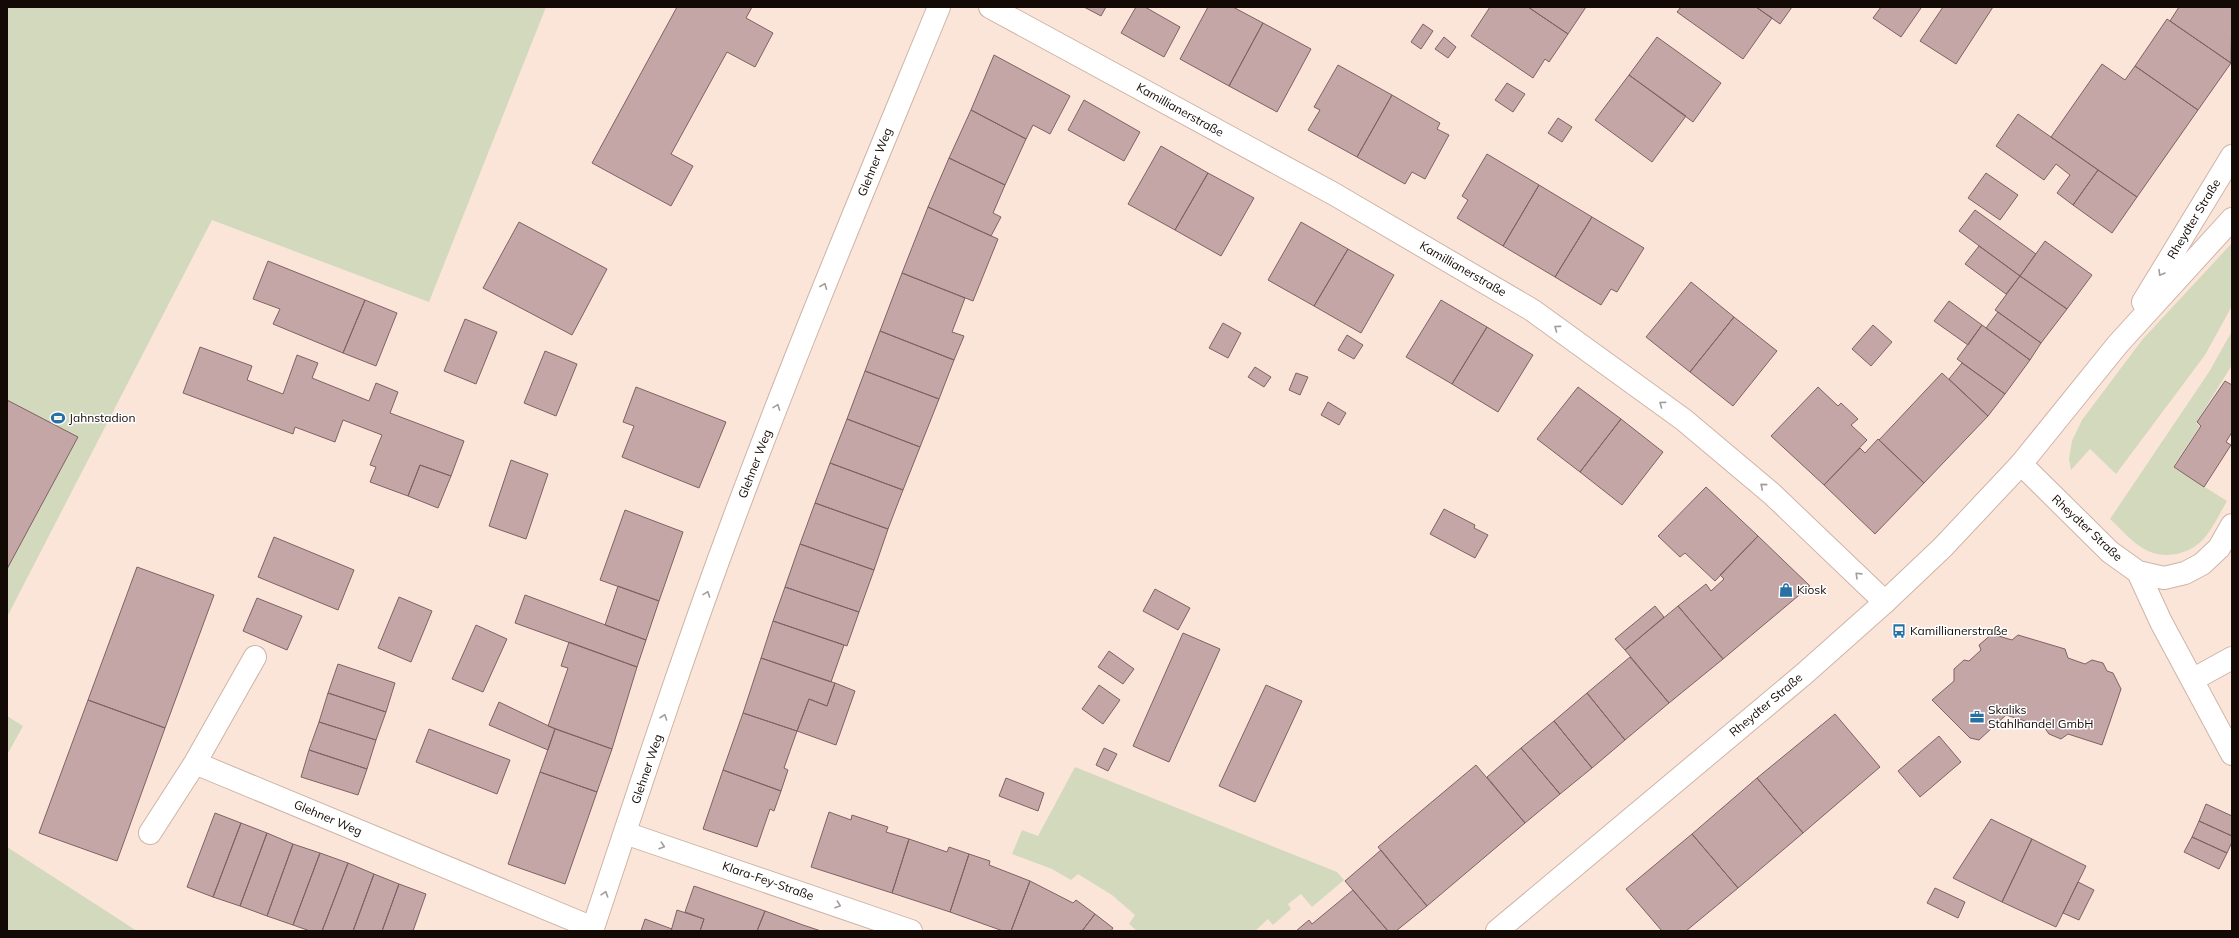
<svg xmlns="http://www.w3.org/2000/svg" width="2239" height="938" font-family="Mulish,sans-serif">
	<style>
		.green { fill: #d2d9bc }
		.building { fill: #c5a6a6; stroke: #7f6263 }
		.lines { fill: none; stroke-linecap: round; stroke-linejoin: round }
		.minor-casing { stroke: #ceb4a5; stroke-width: 24 }
		.major-casing { stroke: #ceb4a5; stroke-width: 24 }
		.minor { stroke: #fff; stroke-width: 22 }
		.major { stroke: #fff; stroke-width: 22 }
		.oneway { stroke: #a19d9b }
		.labels { text-anchor: middle; stroke-width: 3; stroke-linejoin: round; paint-order: stroke }
		.street-label { font-size: 12px; fill: #130a06; stroke: #fff }
		.poi-label { font-size: 12px; fill: #130a06; stroke: #fff; text-anchor: start }
	</style>
	<rect width="100%" height="100%" fill="#fbe5d9"/>
	<path class="green" d="M7 7H546L429 302 212 220 7 617Z
		M2232 243V306L2205 355 2116 474 2090 449 2071 470 2069 459 2072 441 2082 420 2142 340Z
		M2232 331V365L2196 423 2200 426 2173 467 2227 501C2220 513 2214 526 2206 536 2193 553 2168 560 2148 551 2133 544 2121 529 2110 519L2209 372Z
		M7 716 23 726 7 755Z
		M1075 767 1337 872 1344 880 1312 907 1301 894 1288 904 1291 909 1273 925 1268 919 1255 931H1137L1129 924 1135 915 1112 895 1078 874 1071 880 1052 869 1012 854 1022 830 1038 836Z
		M7 847 137 931H7Z"/>
	<path class="building" d="M677 7H752L746 18 773 33 755 67 727 52 671 154 693 166 671 206 592 163Z
		M1084 7H1106L1101 16Z
		M1136 7H1145L1180 27 1164 57 1121 33Z
		M1208 7H1233L1263 23 1229 86 1180 59Z
		M1490 7H1528L1568 34 1549 62 1545 59 1533 78 1471 36Z
		M1528 7H1586L1568 34Z
		M1681 7H1756L1772 18 1743 59 1677 12Z
		M1756 7H1792L1780 24Z
		M1881 7H1920L1921 8 1901 37 1873 18Z
		M1943 7H1993L1956 64 1920 41Z
		M2179 7H2232L2231 63 2170 21Z
		M2167 19 2231 63 2198 110 2135 66Z
		M1263 23 1311 49 1277 112 1229 86Z
		M1423 24 1433 31 1421 49 1411 42Z
		M1444 37 1456 47 1448 58 1435 49Z
		M1657 37 1721 83 1693 122 1629 75Z
		M994 55 1070 96 1050 134 1033 125 1026 139 971 110Z
		M2102 64 2125 80 2135 66 2198 110 2137 197 2051 137Z
		M1338 65 1392 95 1357 157 1308 130 1320 110 1314 107Z
		M1629 75 1686 116 1652 162 1595 120Z
		M1507 83 1525 94 1513 112 1495 100Z
		M1392 95 1440 123 1437 129 1449 135 1425 179 1412 172 1405 184 1357 157Z
		M1084 100 1140 132 1124 161 1068 130Z
		M971 110 1026 139 1005 185 949 158Z
		M2018 114 2098 170 2073 205 2057 193 2070 175 2056 164 2044 180 1996 146Z
		M1558 118 1572 127 1562 142 1548 133Z
		M1161 146 1208 173 1175 230 1128 204Z
		M1487 154 1539 185 1503 246 1457 218 1468 200 1462 196Z
		M949 158 1005 185 993 213 1001 217 991 236 928 207Z
		M2098 170 2137 197 2112 233 2073 205Z
		M1208 173 1254 198 1221 256 1175 230Z
		M1986 173 2018 195 2000 220 1968 198Z
		M1539 185 1592 217 1555 277 1503 246Z
		M928 207 998 239 973 301 902 273Z
		M1975 210 2036 254 2020 276 1959 231Z
		M1592 217 1644 248 1617 292 1611 289 1601 305 1555 277Z
		M519 222 607 269 572 335 483 288Z
		M1301 222 1348 249 1314 306 1268 280Z
		M2045 241 2092 275 2067 309 2020 276Z
		M1979 246 2020 276 2006 294 1965 264Z
		M1348 249 1394 275 1361 333 1314 306Z
		M268 261 365 300 343 353 273 324 280 309 253 299Z
		M902 273 965 298 952 332 964 336 954 360 880 331Z
		M2020 276 2067 309 2041 343 1995 310Z
		M1691 282 1734 317 1690 372 1646 337Z
		M365 300 397 313 376 366 343 353Z
		M1441 300 1487 327 1452 384 1406 357Z
		M1949 301 1982 325 1968 345 1934 321Z
		M1998 312 2041 343 2030 360 1986 328Z
		M1734 317 1777 351 1733 406 1690 372Z
		M465 319 497 332 476 384 444 371Z
		M1223 323 1241 333 1228 358 1209 348Z
		M1873 325 1892 342 1871 366 1852 349Z
		M1982 325 2030 360 2005 394 1957 359Z
		M1487 327 1533 355 1498 412 1452 384Z
		M880 331 954 360 939 399 865 371Z
		M1347 335 1363 345 1354 359 1338 350Z
		M200 347 252 366 247 380 283 394 297 355 318 363 312 378 369 401 376 383 398 392 390 413 464 441 451 476 420 465 408 496 370 482 376 467 370 465 382 435 343 420 335 442 295 427 293 434 183 393Z
		M545 351 577 364 556 416 524 403Z
		M1962 363 2005 394 1988 416 1949 379Z
		M1255 367 1271 377 1264 387 1248 377Z
		M865 371 939 399 920 447 847 419Z
		M1296 373 1308 377 1300 395 1289 390Z
		M1942 373 1988 416 1924 483 1879 440Z
		M2225 381 2232 385V432L2226 442 2231 445 2204 487 2174 467 2201 426 2197 422Z
		M636 387 726 422 699 488 622 457 634 426 623 422Z
		M1578 387 1621 419 1580 472 1537 439Z
		M1818 387 1838 406 1841 403 1858 419 1851 425 1867 440 1824 485 1771 436Z
		M7 400 78 437 7 569Z
		M1328 402 1346 413 1339 425 1321 415Z
		M847 419 920 447 903 490 830 463Z
		M1621 419 1663 452 1622 505 1580 472Z
		M1878 439 1924 483 1875 534 1824 485 1860 448 1865 453Z
		M511 460 548 474 526 539 489 526Z
		M830 463 903 490 888 529 815 503Z
		M420 465 451 476 438 508 408 496Z
		M1706 487 1758 536 1715 581 1685 553 1680 557 1658 536Z
		M815 503 888 529 874 570 800 544Z
		M1444 509 1475 525 1474 528 1488 535 1475 558 1430 534Z
		M625 510 683 532 659 601 600 580Z
		M1758 536 1810 586 1723 659 1678 606 1706 584 1711 591 1724 579 1720 575Z
		M274 537 354 570 338 610 258 577Z
		M800 544 874 570 859 612 785 587Z
		M137 567 214 595 165 728 88 700Z
		M618 586 659 601 646 640 605 625Z
		M785 587 859 612 847 646 773 621Z
		M1155 589 1190 608 1178 630 1143 611Z
		M525 595 646 640 637 667 515 623Z
		M399 597 432 611 411 662 378 648Z
		M257 598 302 616 287 650 243 631Z
		M1655 606 1664 617 1625 650 1615 639Z
		M1678 606 1723 659 1669 703 1625 650Z
		M773 621 844 645 831 682 761 658Z
		M476 625 507 639 483 692 452 679Z
		M1183 633 1220 649 1169 762 1133 746Z
		M1992 634 2012 640 2018 635 2065 649 2068 658 2085 664 2092 660 2103 663 2107 671 2113 673 2121 689 2102 745 2068 734 2061 739 2049 734 2044 727 2006 715 1979 740 1970 738 1932 700 1954 681V669L1964 660 1969 661 1981 650 1979 645Z
		M569 642 637 667 612 749 548 726 568 668 561 666Z
		M1109 651 1134 669 1123 684 1098 667Z
		M1630 657 1669 703 1625 740 1587 693Z
		M761 658 835 683 827 706 809 699 797 731 743 713Z
		M338 664 395 683 386 712 328 693Z
		M835 683 855 691 836 745 797 731 809 699 827 706Z
		M1099 685 1120 700 1103 724 1082 709Z
		M1266 685 1302 701 1255 802 1219 786Z
		M328 693 386 712 376 740 319 722Z
		M1587 693 1625 740 1592 768 1554 721Z
		M88 700 165 728 117 861 39 833Z
		M499 702 555 729 548 750 489 725Z
		M743 713 797 731 784 768 788 770 781 791 723 770Z
		M1835 714 1880 767 1803 833 1757 778Z
		M1554 721 1592 768 1560 794 1521 748Z
		M319 722 376 740 367 769 309 750Z
		M429 729 510 760 497 794 416 762Z
		M555 729 612 749 597 792 540 772Z
		M1939 736 1961 762 1920 797 1898 771Z
		M1104 748 1117 754 1108 771 1096 765Z
		M1521 748 1560 794 1525 823 1487 777Z
		M309 750 367 769 358 795 301 777Z
		M1476 765 1525 823 1427 906 1378 847Z
		M723 770 781 791 774 811 770 809 757 847 703 829Z
		M540 772 597 792 565 884 508 864Z
		M1006 778 1044 793 1038 811 999 796Z
		M1757 778 1803 833 1738 888 1692 834Z
		M2206 804 2232 816V836L2199 821Z
		M829 812 851 820 852 815 888 827 886 832 909 839 892 893 811 867Z
		M215 813 241 823 213 897 187 887Z
		M1991 819 2032 839 2002 902 1953 878Z
		M2199 821 2232 836V842L2227 853 2192 837Z
		M241 823 267 833 240 906 213 897Z
		M267 833 293 844 267 916 240 906Z
		M1692 834 1738 888 1686 931H1662L1626 889Z
		M2192 837 2227 853 2219 869 2184 852Z
		M909 839 947 852 949 847 969 854 950 912 892 893Z
		M2032 839 2086 866 2056 927 2002 902Z
		M293 844 320 853 293 925 267 916Z
		M1381 850 1427 906 1396 931H1388L1345 881Z
		M320 853 348 863 322 931H310L293 925Z
		M969 854 990 861 989 865 1030 881 1011 931H1003L950 912Z
		M348 863 374 874 353 931H322Z
		M374 874 399 884 382 931H353Z
		M1030 881 1073 903 1076 900 1095 914 1082 931H1011Z
		M2078 882 2094 890 2079 920 2063 913Z
		M399 884 426 894 413 931H382Z
		M694 886 765 911 757 931H700L704 919 685 912Z
		M1935 888 1965 902 1958 918 1927 903Z
		M1353 890 1388 931H1296L1309 920 1312 924Z
		M677 910 704 919 700 931H671Z
		M765 911 803 925 821 931H757Z
		M1095 914 1113 928 1111 931H1082Z
		M645 919 672 929 671 931H641Z"/>
	<g class="lines">
		<defs>
			<path id="minor" d="M990 7 1334 194 1532 310 1684 420 1772 494 1885 602
				M2021 464 2110 552 2138 572 2161 622 2232 754
				M2138 572 2164 578 2185 573 2202 564 2219 548 2232 525
				M2192 680 2232 658
				M195 763 593 928
				M150 833 195 763 255 657
				M625 833 911 931
				M592 931C638 793 683 654 734 518 798 346 869 177 939 7"/>
			<path id="major" d="M2143 302 2232 156
				M1497 931 1804 674 1885 602 1943 547 2021 464 2118 344 2232 219"/>
		</defs>
		<use href="#minor" class="minor-casing"/>
		<use href="#major" class="major-casing"/>
		<use href="#minor" class="minor"/>
		<use href="#major" class="major"/>
	</g>
	<defs><path id="oneway-chevron" d="M-2-3.5L2.5 0L-2 3.5" fill="none" stroke-width="1.6" stroke-linecap="round" stroke-linejoin="round"/></defs>
	<g class="oneway">
		<use href="#oneway-chevron" transform="translate(2161 273) rotate(121)"/>
		<use href="#oneway-chevron" transform="translate(824 286) rotate(-68)"/>
		<use href="#oneway-chevron" transform="translate(1557 328) rotate(-144)"/>
		<use href="#oneway-chevron" transform="translate(1662 404) rotate(-144)"/>
		<use href="#oneway-chevron" transform="translate(777 407) rotate(-69)"/>
		<use href="#oneway-chevron" transform="translate(1763 486) rotate(-140)"/>
		<use href="#oneway-chevron" transform="translate(1858 575) rotate(-136)"/>
		<use href="#oneway-chevron" transform="translate(707 594) rotate(-70)"/>
		<use href="#oneway-chevron" transform="translate(664 717) rotate(-71)"/>
		<use href="#oneway-chevron" transform="translate(662 846) rotate(18)"/>
		<use href="#oneway-chevron" transform="translate(605 894) rotate(-72)"/>
		<use href="#oneway-chevron" transform="translate(838 905) rotate(19)"/>
	</g>
	<defs>
		<symbol id="stadium-bare" viewBox="-9 -9 18 18"><path d="M0-5a6.5 5 0 1 0 0 10a6.5 5 0 1 0 0-10ZM-3.5-1.8h7v3.6h-7Z" fill="#2971a5" stroke="#fff" stroke-width="2.5" paint-order="stroke"/></symbol>
		<symbol id="shop-bare" viewBox="-9 -9 18 18"><path d="M-5-2.5h2.3a2.7 3.5 0 0 1 5.4 0H5L5.5 6h-11ZM-1.5-2.5h3a1.5 2.3 0 0 0-3 0Z" fill="#2971a5" stroke="#fff" stroke-width="2.5" paint-order="stroke"/></symbol>
		<symbol id="bus-bare" viewBox="-9 -9 18 18"><path d="M-5-6H5V4H4V6H2V4H-2V6H-4V4H-5ZM-3.5-4V0h7V-4ZM-3.5 1.2v1.5H-2V1.2ZM2 1.2v1.5H3.5V1.2Z" fill="#2971a5" stroke="#fff" stroke-width="2.5" paint-order="stroke"/></symbol>
		<symbol id="office-bare" viewBox="-9 -9 18 18"><path d="M-6-3h4V-5.5h4V-3h4V5H-6ZM-1-4.5V-3h2v-1.5ZM-6 0V1H6V0Z" fill="#2971a5" stroke="#fff" stroke-width="2.5" paint-order="stroke"/></symbol>
	</defs>
	<g fill-rule="evenodd">
		<use href="#stadium-bare" x="48" y="408" width="20" height="20"/>
		<use href="#shop-bare" x="1776" y="580" width="20" height="20"/>
		<use href="#bus-bare" x="1889" y="621" width="20" height="20"/>
		<use href="#office-bare" x="1967" y="707" width="20" height="20"/>
	</g>
	<g class="labels">
		<g class="street-label">
			<text transform="translate(1180 110) rotate(29)" y="4">Kamillianerstraße</text>
			<text transform="translate(875 162) rotate(-68)" y="4">Glehner Weg</text>
			<text transform="translate(2194 219) rotate(-59)" y="4">Rheydter Straße</text>
			<text transform="translate(1463 269) rotate(30)" y="4">Kamillianerstraße</text>
			<text transform="translate(755 464) rotate(-69)" y="4">Glehner Weg</text>
			<text transform="translate(2087 528) rotate(43)" y="4">Rheydter Straße</text>
			<text transform="translate(1766 705) rotate(-40)" y="4">Rheydter Straße</text>
			<text transform="translate(647 769) rotate(-71)" y="4">Glehner Weg</text>
			<text transform="translate(328 818) rotate(23)" y="4">Glehner Weg</text>
			<text transform="translate(768 881) rotate(19)" y="4">Klara-Fey-Straße</text>
		</g>
		<g class="poi-label">
			<text x="69" y="422">Jahnstadion</text>
			<text x="1797" y="594">Kiosk</text>
			<text x="1910" y="635">Kamillianerstraße</text>
			<text x="1988" y="714">Skaliks<tspan x="1988" dy="14">Stahlhandel GmbH</tspan></text>
		</g>
	</g>
	<rect width="2239" height="938" fill="none" stroke="#130a06" stroke-width="16"/>
</svg>
